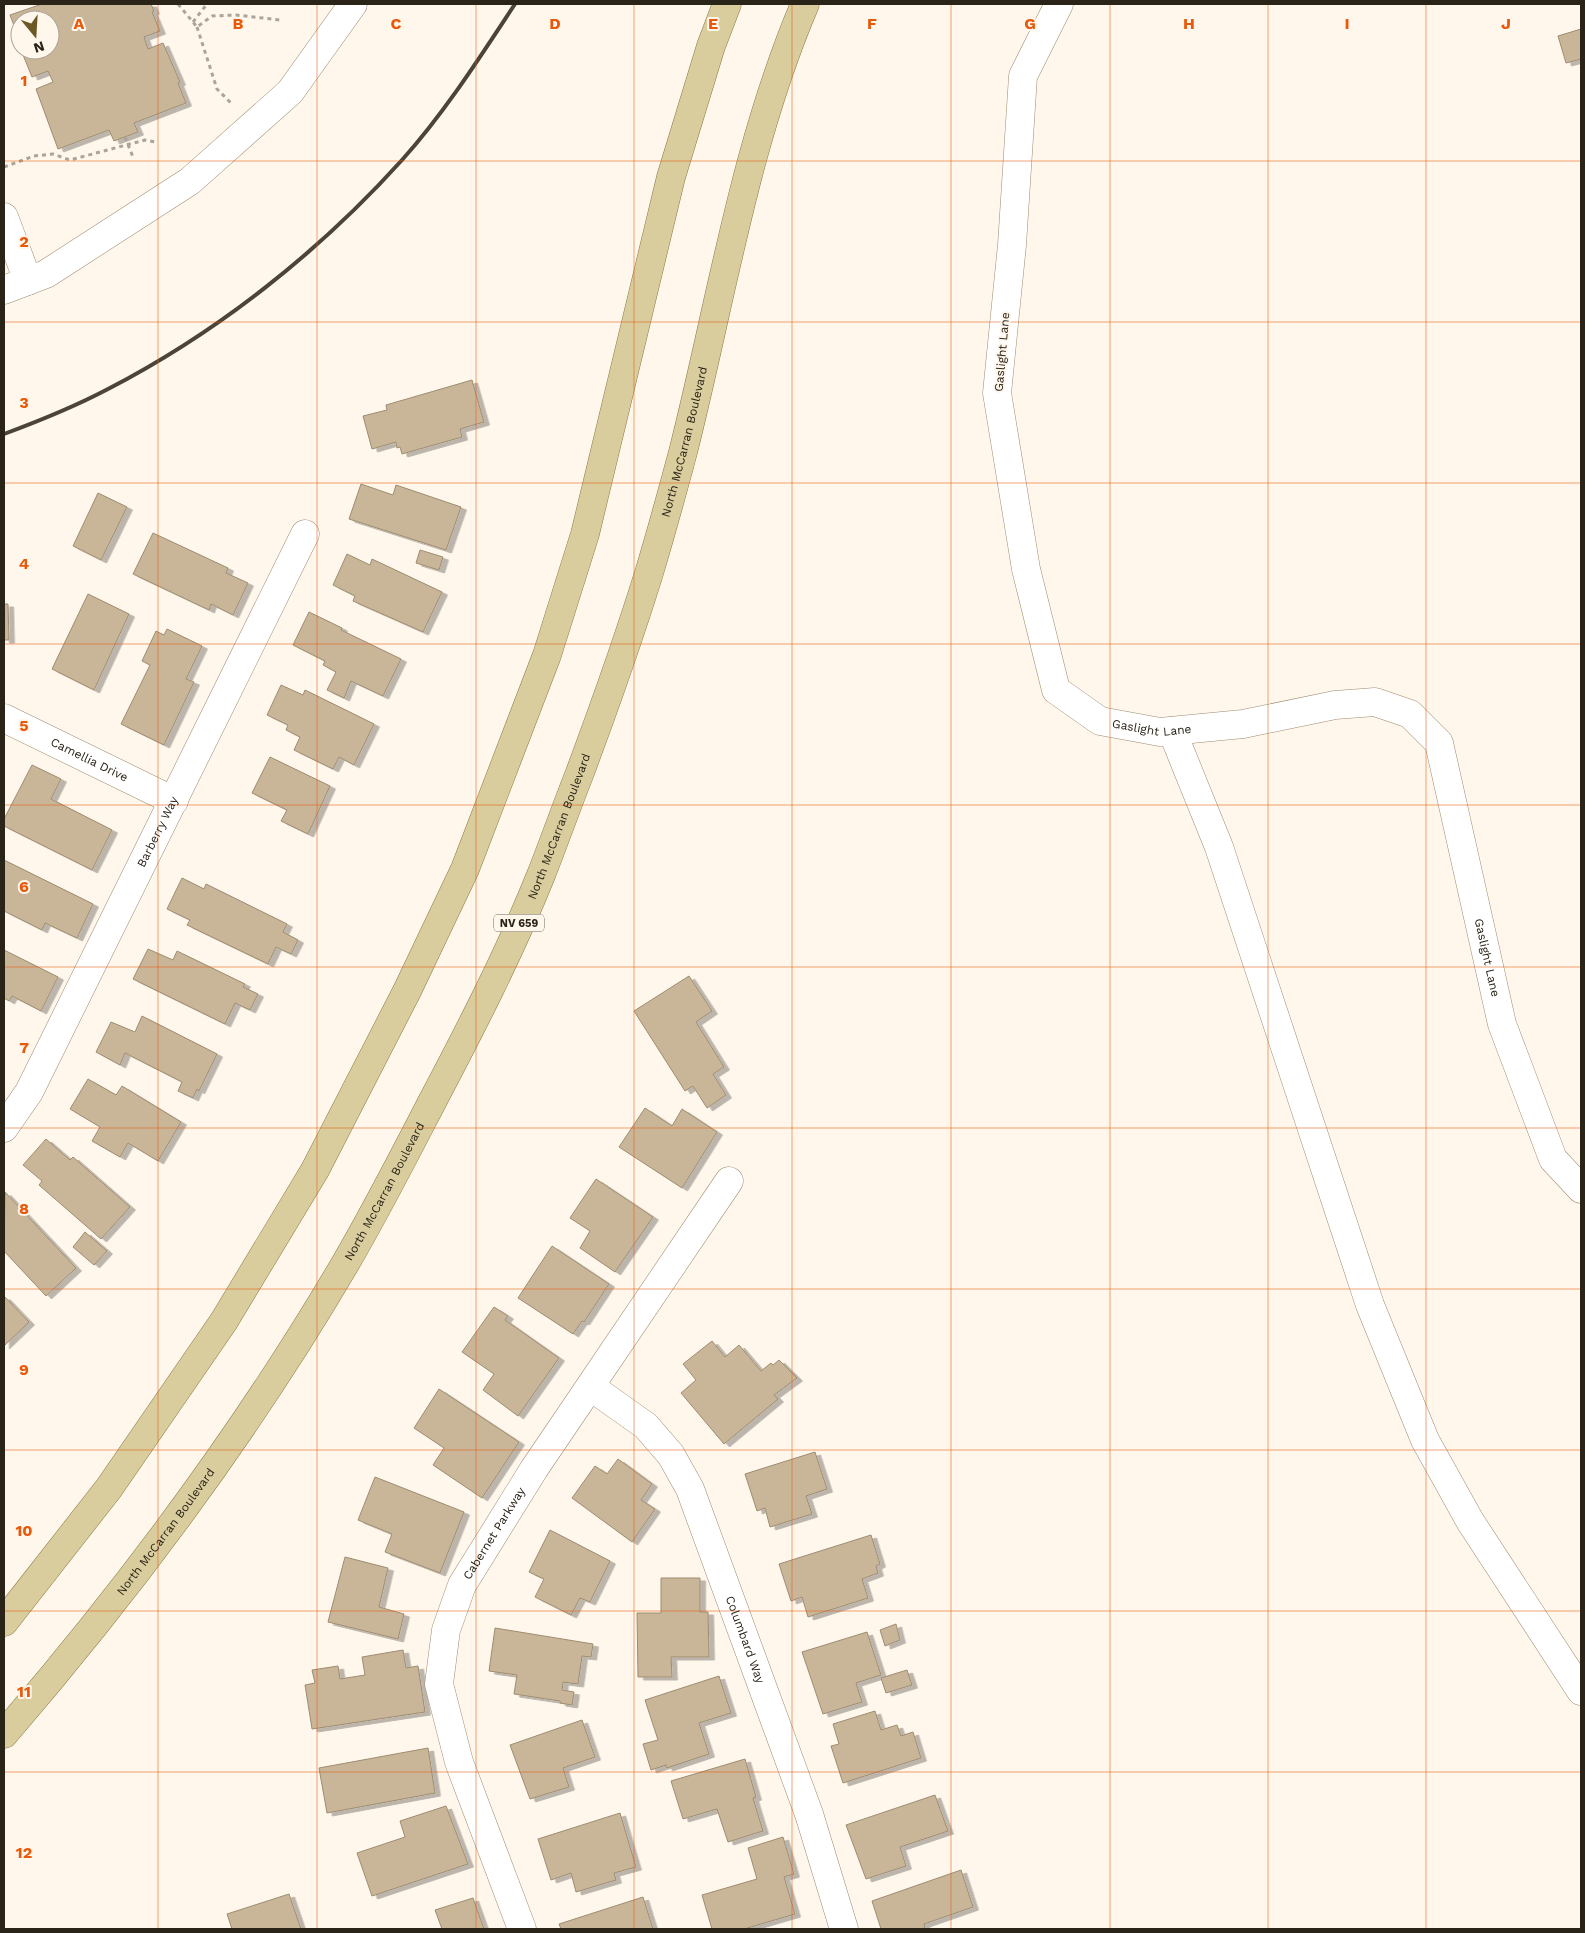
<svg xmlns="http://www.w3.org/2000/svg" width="1585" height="1933" font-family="'Work Sans',sans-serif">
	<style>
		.building { fill: #c9b699; stroke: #9e8c71; filter: url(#shadow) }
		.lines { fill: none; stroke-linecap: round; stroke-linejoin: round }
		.minor-casing { stroke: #9d8b70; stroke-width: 29 }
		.major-casing { stroke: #8b7b45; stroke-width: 29 }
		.path { stroke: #aba498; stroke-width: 3; stroke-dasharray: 4 4; stroke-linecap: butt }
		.minor { stroke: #fff; stroke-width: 28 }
		.major { stroke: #d9cd9e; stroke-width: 28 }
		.rail { stroke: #4b4439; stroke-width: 4 }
		.grid { fill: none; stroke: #e8590c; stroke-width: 1; stroke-opacity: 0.55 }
		.labels { text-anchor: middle; stroke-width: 4; stroke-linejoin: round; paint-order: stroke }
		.shield { fill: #fff7eb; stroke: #6a6357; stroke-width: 1 }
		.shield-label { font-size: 11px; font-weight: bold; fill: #2a2318 }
		.street-label { font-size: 12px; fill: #2a2318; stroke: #fff7eb }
		.grid-label { font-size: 16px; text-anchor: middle; font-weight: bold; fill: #e8590c; stroke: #fff7eb; stroke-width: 4; stroke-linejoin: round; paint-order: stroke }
	</style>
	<defs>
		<filter id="shadow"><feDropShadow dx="5.5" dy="3" stdDeviation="0" flood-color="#0004"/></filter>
	</defs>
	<rect width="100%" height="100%" fill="#fff7eb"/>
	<path class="building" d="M42 4H151L154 11 152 12 160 31 144 37 148 49 163 43 180 82 178 83 186 103 134 123 138 132 114 141 109 130 58 149 36 89 53 82 48 71 32 77 21 50H50V20H20V47L16 37 18 36 10 15Z
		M1581 29V59L1566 63 1558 36Z
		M472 380 484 422 460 429 462 437 402 454 400 447 397 448 396 442 372 449 363 416 387 410 386 405Z
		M361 484 393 495 396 485 461 507 446 550 349 519Z
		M98 493 127 507 101 560 73 546Z
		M153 533 228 568 226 573 248 583 233 615 211 604 209 610 133 574Z
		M420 550 443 557 439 570 416 563Z
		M347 554 370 565 372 559 442 592 423 632 353 601 355 596 333 585Z
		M88 594 129 614 94 690 52 669Z
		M4 604H8L9 640H4Z
		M309 612 342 628 341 630 401 659 383 696 351 681 344 698 327 690 336 672 323 665 325 661 293 645Z
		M167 629 202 646 186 679 194 682 164 745 121 724 150 665 142 661 156 631 164 635Z
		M281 685 303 695 305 690 374 724 354 765 339 757 333 769 294 750 300 737 286 730 288 725 267 715Z
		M270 757 330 786 308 834 281 821 287 810 252 793Z
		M32 765 61 779 51 799 112 830 92 870 4 826V819Z
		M4 860 93 904 77 938 45 923 42 930 4 911Z
		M182 878 204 889 206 884 287 924 283 932 298 940 291 954 276 947 268 964 187 925 190 920 167 909Z
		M148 949 173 960 177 951 245 984 243 987 258 994 250 1010 235 1003 225 1024 133 979Z
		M4 950 58 977 41 1011 12 996 9 1001 4 998Z
		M689 976 712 1011 696 1022 724 1067 713 1074 726 1095 707 1108 693 1086 685 1091 634 1011Z
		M142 1016 217 1054 199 1091 197 1089 193 1098 178 1091 182 1082 125 1053 120 1065 96 1052 111 1022 135 1032Z
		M88 1079 116 1095 122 1086 181 1122 158 1161 128 1143 120 1157 92 1141 100 1127 70 1109Z
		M645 1108 672 1126 682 1109 717 1132 682 1188 619 1147Z
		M46 1139 70 1160 73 1157 130 1207 101 1239 39 1185 42 1181 23 1165Z
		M596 1179 653 1217 615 1272 580 1248 590 1231 570 1218Z
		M5 1192 76 1268 46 1296 4 1251Z
		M85 1232 107 1251 94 1265 73 1247Z
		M552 1246 609 1284 584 1322 582 1321 573 1334 518 1298Z
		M4 1296 29 1322 4 1346Z
		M494 1307 508 1316 505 1320 559 1358 518 1416 483 1390 494 1374 462 1352Z
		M712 1341 725 1357 739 1345 761 1371 771 1363 773 1365 779 1360 797 1378 774 1395 778 1399 724 1444 681 1393 696 1380 683 1364Z
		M439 1389 519 1442 482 1498 433 1465 444 1448 414 1428Z
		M815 1452 827 1489 806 1496 812 1514 770 1527 765 1508 757 1511 745 1474Z
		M618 1459 652 1484 641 1500 655 1509 632 1542 572 1498 595 1466 607 1474Z
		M375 1477 464 1512 440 1573 385 1552 392 1534 358 1520Z
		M550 1530 610 1561 590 1602 580 1598 571 1615 535 1597 544 1579 529 1572Z
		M871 1535 880 1564 876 1566 878 1573 862 1579 868 1598 808 1617 802 1597 791 1601 779 1564Z
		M345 1557 388 1568 379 1607 404 1614 398 1639 328 1622Z
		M661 1578H700V1612H708L709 1657H671L672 1677H638L637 1613H661Z
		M896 1624 900 1640 885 1646 880 1630Z
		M495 1628 593 1644 591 1657 582 1656 578 1684 563 1682 562 1690 574 1692 572 1705 560 1703V1701L514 1694 517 1675 489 1671Z
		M867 1632 881 1675 856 1683 862 1702 823 1714 802 1652Z
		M403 1650 406 1668 418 1666 425 1712 312 1729 305 1685 315 1683 312 1670 338 1666 340 1679 365 1675 362 1657Z
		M907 1670 912 1685 886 1693 881 1678Z
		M719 1676 731 1713 699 1723 709 1754 667 1768 666 1765 651 1770 643 1744 658 1740 645 1700Z
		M875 1711 881 1730 897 1725 901 1736 913 1732 921 1758 843 1783 831 1746 839 1744 833 1724Z
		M582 1720 595 1757 563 1768 569 1787 530 1799 510 1745Z
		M428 1748 435 1793 327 1813 319 1768Z
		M745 1759 756 1797 753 1798 763 1831 728 1842 717 1809 683 1819 671 1781Z
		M935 1795 948 1831 900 1847 906 1866 866 1879 846 1825Z
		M446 1806 468 1864 372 1896 357 1853 405 1837 400 1821Z
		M620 1813 636 1867 614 1873 616 1880 576 1892 571 1873 551 1880 538 1839Z
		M783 1837 794 1874 784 1877 795 1914 744 1929H712L702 1895 757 1879 748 1848Z
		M961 1870 973 1907 924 1924 925 1929H881L872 1901Z
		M289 1894 301 1929H232L227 1914Z
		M643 1897 653 1929H561L559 1924Z
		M473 1898 484 1929H442L435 1910Z"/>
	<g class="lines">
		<defs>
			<g id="minor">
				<path id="s1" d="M1059 4 1023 76 1012 245 997 393 1026 569 1056 690 1100 721 1160 732 1243 724 1335 705 1375 702 1410 714 1439 743 1502 1024 1553 1159 1581 1189"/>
				<path d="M4 217 28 281"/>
				<path d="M4 290 46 274 190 181 290 92 353 4"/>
				<path id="s2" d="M4 718 174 801"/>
				<path d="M1172 731 1219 847 1370 1305 1425 1440 1470 1521 1581 1691"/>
				<path id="s3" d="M4 1128 29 1092 305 534"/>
				<path id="s4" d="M591 1387 646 1426 671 1455 690 1489 809 1814 844 1929"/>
				<path id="s5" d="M522 1929 459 1762 439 1684 446 1630 462 1585 534 1469 729 1181"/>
			</g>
			<g id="major">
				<path d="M4 1622 109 1488 224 1321 315 1170 407 991 465 869 547 655 585 534 671 177 711 46 727 4"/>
				<path id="s6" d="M4 1734C130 1588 247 1431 345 1264 376 1211 404 1156 432 1102 471 1028 510 952 541 875 554 842 566 808 579 775 604 708 628 641 649 573 661 533 672 493 683 452 721 302 744 147 805 4"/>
			</g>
		</defs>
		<use href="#minor" class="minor-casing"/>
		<use href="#major" class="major-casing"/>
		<path class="path" d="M178 4 197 27 212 16 236 15 280 20
			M193 22 207 4
			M197 27 217 89 231 103
			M125 137 133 157
			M4 167 34 156 53 154 70 160 145 140 156 142"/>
		<use href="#minor" class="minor"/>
		<use href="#major" class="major"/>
		<path class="rail" d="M4 434C39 421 74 407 108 389 218 332 319 252 402 160 445 112 480 57 515 4"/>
	</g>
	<path class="grid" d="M158 4V1929M317 4V1929M476 4V1929M634 4V1929M792 4V1929M951 4V1929M1110 4V1929M1268 4V1929M1426 4V1929M4 161H1581M4 322H1581M4 483H1581M4 644H1581M4 805H1581M4 967H1581M4 1128H1581M4 1289H1581M4 1450H1581M4 1611H1581M4 1772H1581"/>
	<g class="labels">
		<rect class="shield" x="494" y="914.5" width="50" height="17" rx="4"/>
		<g class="shield-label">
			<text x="519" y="927">NV 659</text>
		</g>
		<g class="street-label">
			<text transform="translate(1002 352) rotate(-85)" y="4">Gaslight Lane</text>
			<text dy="4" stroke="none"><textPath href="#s6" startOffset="1474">North McCarran Boulevard</textPath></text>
			<text dy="4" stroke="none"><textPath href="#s1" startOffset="808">Gaslight Lane</textPath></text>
			<text dy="4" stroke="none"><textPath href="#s2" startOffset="95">Camellia Drive</textPath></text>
			<text dy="4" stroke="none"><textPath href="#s6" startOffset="1069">North McCarran Boulevard</textPath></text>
			<text dy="4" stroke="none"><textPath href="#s3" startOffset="334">Barberry Way</textPath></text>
			<text dy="4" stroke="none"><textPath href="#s1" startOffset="1332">Gaslight Lane</textPath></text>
			<text dy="4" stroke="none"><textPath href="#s6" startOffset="664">North McCarran Boulevard</textPath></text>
			<text dy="4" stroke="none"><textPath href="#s6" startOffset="259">North McCarran Boulevard</textPath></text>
			<text dy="4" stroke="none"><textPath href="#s5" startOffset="422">Cabernet Parkway</textPath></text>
			<text dy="4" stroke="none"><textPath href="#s4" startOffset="305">Columbard Way</textPath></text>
		</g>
	</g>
	<g class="grid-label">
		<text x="79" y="29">A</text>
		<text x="238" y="29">B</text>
		<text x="396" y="29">C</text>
		<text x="555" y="29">D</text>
		<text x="713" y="29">E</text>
		<text x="872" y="29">F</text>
		<text x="1030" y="29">G</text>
		<text x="1189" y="29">H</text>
		<text x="1347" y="29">I</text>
		<text x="1506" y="29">J</text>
		<text x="24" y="86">1</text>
		<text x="24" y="247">2</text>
		<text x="24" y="408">3</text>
		<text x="24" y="569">4</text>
		<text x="24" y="731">5</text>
		<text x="24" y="892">6</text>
		<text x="24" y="1053">7</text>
		<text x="24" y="1214">8</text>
		<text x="24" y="1375">9</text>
		<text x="24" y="1536">10</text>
		<text x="24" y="1697">11</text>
		<text x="24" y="1858">12</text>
	</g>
	<rect width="1585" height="1933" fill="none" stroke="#2a2318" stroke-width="10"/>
	<g transform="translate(35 35) rotate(162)"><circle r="24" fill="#fff7eb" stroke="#aaa297"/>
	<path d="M0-4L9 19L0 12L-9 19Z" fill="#6c5726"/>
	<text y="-8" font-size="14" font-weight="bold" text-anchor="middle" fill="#2a2318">N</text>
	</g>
</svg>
